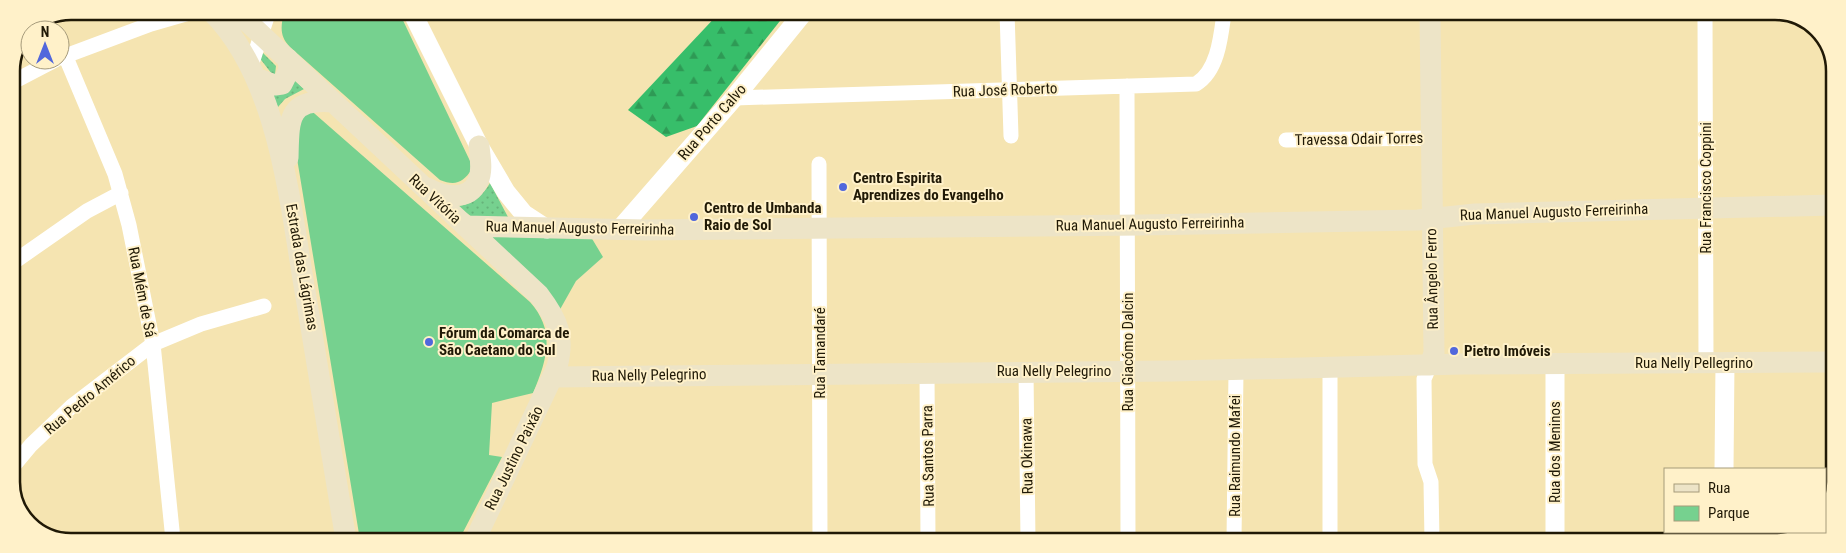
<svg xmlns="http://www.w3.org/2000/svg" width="1846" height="553" font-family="'Roboto Condensed',sans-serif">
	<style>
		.grass { fill: url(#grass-dots) }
		.forest { fill: url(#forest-firs) }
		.park { fill: #76d18f }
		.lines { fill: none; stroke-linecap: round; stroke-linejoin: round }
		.minor { stroke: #fff; stroke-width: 15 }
		.tertiary { stroke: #fff; stroke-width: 19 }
		.secondary { stroke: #ede4c7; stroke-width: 21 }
		.poi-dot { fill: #5167dc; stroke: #fff1c9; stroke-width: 2 }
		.labels { text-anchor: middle; stroke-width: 4; stroke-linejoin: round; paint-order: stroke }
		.street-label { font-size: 15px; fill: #201906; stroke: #fff1c9 }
		.poi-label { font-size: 15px; font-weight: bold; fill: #201906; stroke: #fff1c9; text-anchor: start }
		.rim { fill: none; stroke: #201906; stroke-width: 2.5 }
	</style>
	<defs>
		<pattern id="grass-dots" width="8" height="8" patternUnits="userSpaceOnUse" patternTransform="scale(1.25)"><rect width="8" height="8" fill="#76d18f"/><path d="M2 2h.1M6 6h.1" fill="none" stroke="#66b37a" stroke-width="1.8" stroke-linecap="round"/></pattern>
		<pattern id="forest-firs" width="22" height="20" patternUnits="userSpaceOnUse" patternTransform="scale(1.25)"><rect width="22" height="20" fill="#37be6a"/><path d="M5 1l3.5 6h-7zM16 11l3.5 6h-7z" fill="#2e9a55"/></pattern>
	</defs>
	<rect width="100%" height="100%" fill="#f5e4b1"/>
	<path class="grass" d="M260 50 276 66 275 74H272L258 56Z
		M294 80 304 89 285 99 278 107 272 94Z
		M490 183 508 217H472L457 206C472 205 483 195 490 183Z"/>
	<path class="forest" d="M720 12H787L697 126 666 137 628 110Z"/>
	<path class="park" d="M284 12H399L470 161 472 169C463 183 455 186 440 180L290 47C279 36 281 26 284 12Z
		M307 107 530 302C556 331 547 360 533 393L492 403 489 455 502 457 459 540H360L291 122Z
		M485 235 591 237 603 257 576 281 558 313Z"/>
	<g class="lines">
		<path class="minor" d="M1007 12 1011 136
			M1705 13 1706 363
			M65 55 115 174 129 225 153 344 173 540
			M60 58 151 24 196 11
			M251 66 269 11
			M11 83 55 60
			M1127 86 1128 541
			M734 98 1196 84C1218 71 1221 36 1224 13
			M1286 140 1432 138
			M819 164 820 541
			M11 264 87 211 121 193
			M1430 365 1424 379 1425 464 1431 482 1432 541
			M1330 368V541
			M1026 371 1028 541
			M927 372 928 541
			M11 469 31 445 72 406 153 344 201 324 264 306
			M1234 541 1236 370"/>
		<path class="tertiary" d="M412 12 479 146 506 192 524 214 547 229
			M619 230 734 98 804 12
			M1555 363V541
			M1724 469 1725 363
			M1724 542V532"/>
		<path class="secondary" d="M211 11C280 79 290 206 306 297 320 378 333 459 346 540
			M236 11 539 295C558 320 565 336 557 367L475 540
			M256 78 275 85 282 84 289 70 288 59
			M288 158C289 120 287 98 333 102
			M427 188C442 196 468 203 478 181 483 171 480 157 479 146
			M465 226 645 230 1141 225 1418 220 1475 214 1834 205
			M1430 365 1434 353 1430 13
			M554 377 1173 371 1462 364 1833 362"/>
	</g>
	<g class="poi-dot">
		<circle cx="843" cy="187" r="5"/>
		<circle cx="694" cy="217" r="5"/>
		<circle cx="429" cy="342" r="5"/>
		<circle cx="1454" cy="351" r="5"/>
	</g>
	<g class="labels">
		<g class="street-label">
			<text transform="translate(1005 90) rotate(-2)" y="5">Rua José Roberto</text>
			<text transform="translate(712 122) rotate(-49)" y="5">Rua Porto Calvo</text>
			<text transform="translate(1359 139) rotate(-1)" y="5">Travessa Odair Torres</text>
			<text transform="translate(1706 188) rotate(-90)" y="5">Rua Francisco Coppini</text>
			<text transform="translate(435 199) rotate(43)" y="5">Rua Vitória</text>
			<text transform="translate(1554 212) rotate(-2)" y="5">Rua Manuel Augusto Ferreirinha</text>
			<text transform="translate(1150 224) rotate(-1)" y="5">Rua Manuel Augusto Ferreirinha</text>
			<text transform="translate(580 228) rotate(1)" y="5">Rua Manuel Augusto Ferreirinha</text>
			<text transform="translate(302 267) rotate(80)" y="5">Estrada das Lágrimas</text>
			<text transform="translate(1432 279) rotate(-91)" y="5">Rua Ângelo Ferro</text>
			<text transform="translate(142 292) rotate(79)" y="5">Rua Mém de Sá</text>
			<text transform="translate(1128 352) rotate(-90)" y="5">Rua Giacómo Dalcin</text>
			<text transform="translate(820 353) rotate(-90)" y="5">Rua Tamandaré</text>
			<text x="1694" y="368">Rua Nelly Pellegrino</text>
			<text x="1054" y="376">Rua Nelly Pelegrino</text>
			<text transform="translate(649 375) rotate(-1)" y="5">Rua Nelly Pelegrino</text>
			<text transform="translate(90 395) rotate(-40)" y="5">Rua Pedro Américo</text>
			<text transform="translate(1555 452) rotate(-90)" y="5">Rua dos Meninos</text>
			<text transform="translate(928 456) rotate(-91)" y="5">Rua Santos Parra</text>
			<text transform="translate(1027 456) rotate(-91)" y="5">Rua Okinawa</text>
			<text transform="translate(1235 456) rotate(-90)" y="5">Rua Raimundo Mafei</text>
			<text transform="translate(514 458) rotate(-64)" y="5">Rua Justino Paixão</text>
		</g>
		<g class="poi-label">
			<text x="853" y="183">Centro Espirita<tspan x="853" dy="17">Aprendizes do Evangelho</tspan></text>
			<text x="704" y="213">Centro de Umbanda<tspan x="704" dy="17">Raio de Sol</tspan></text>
			<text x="439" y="338">Fórum da Comarca de<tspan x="439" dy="17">São Caetano do Sul</tspan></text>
			<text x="1464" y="356">Pietro Imóveis</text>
		</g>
	</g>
	<path d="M0 0H1846V553H0ZM71 20H1775A51 51 0 0 1 1826 71V482A51 51 0 0 1 1775 533H71A51 51 0 0 1 20 482V71A51 51 0 0 1 71 20Z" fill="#fff1c9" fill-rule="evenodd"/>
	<path class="rim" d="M71 20H1775A51 51 0 0 1 1826 71V482A51 51 0 0 1 1775 533H71A51 51 0 0 1 20 482V71A51 51 0 0 1 71 20Z"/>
	<rect x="1664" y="468" width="162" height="65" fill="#fff1c9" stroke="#a69b7b"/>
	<rect x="1674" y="484" width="25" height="8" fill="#ede4c7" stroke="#a69b7b"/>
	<text x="1708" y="493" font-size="15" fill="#201906">Rua</text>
	<rect x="1674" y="506" width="25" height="15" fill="#76d18f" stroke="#a69b7b"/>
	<text x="1708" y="518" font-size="15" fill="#201906">Parque</text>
	<g transform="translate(45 45)"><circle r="24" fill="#fff1c9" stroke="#a69b7b"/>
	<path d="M0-4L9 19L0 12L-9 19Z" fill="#5167dc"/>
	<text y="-8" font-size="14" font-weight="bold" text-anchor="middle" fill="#201906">N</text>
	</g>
</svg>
